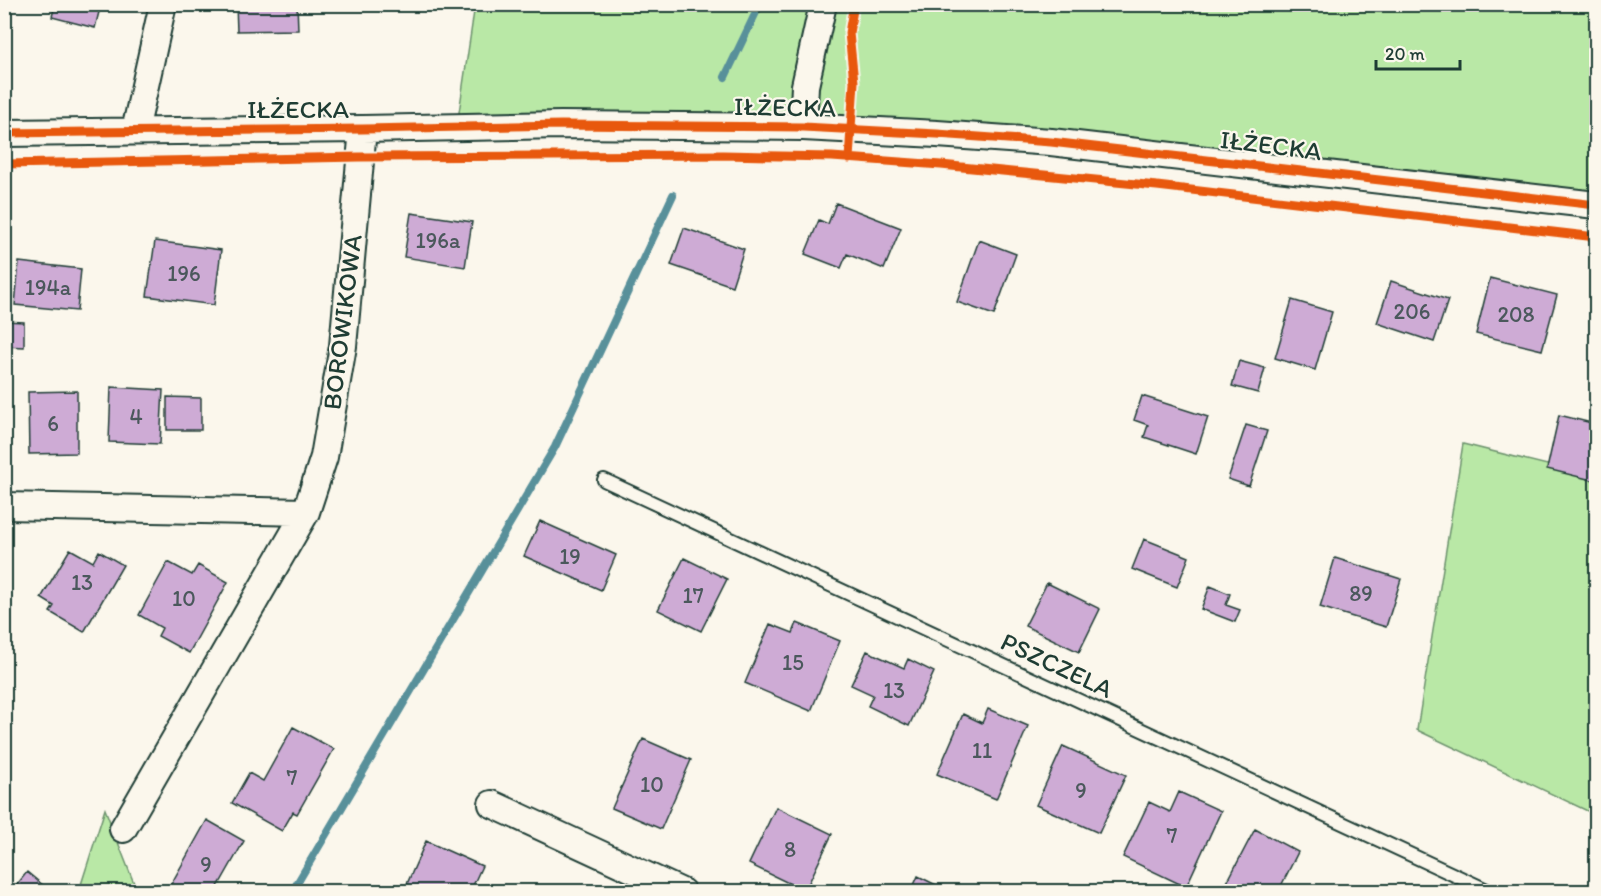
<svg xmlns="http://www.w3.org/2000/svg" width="1601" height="896" font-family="Itim,sans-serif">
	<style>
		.green { fill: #b9e8a6; stroke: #6c926d; stroke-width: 1.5 }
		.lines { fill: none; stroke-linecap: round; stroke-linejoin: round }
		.stream { stroke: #58909a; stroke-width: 8 }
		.building { fill: #ceabd5; stroke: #1f3d34; stroke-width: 1.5 }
		.lane-casing { stroke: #1f3d34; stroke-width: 16 }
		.street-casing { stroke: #1f3d34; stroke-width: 30 }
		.lane { stroke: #fbf7ec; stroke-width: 12 }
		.street { stroke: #fbf7ec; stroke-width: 26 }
		.cycleway-casing { stroke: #fbf7ec; stroke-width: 13 }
		.cycleway { stroke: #e8590c; stroke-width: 9 }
		.labels { text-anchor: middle; stroke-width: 4.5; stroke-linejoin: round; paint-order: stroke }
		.number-label { font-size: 22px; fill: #4b585c }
		.street-label { font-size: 26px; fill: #1f3d34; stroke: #fbf7ec }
	</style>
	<rect width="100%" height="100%" fill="#fbf7ec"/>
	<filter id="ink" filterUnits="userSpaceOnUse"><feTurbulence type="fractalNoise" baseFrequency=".0167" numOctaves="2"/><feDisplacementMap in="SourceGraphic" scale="12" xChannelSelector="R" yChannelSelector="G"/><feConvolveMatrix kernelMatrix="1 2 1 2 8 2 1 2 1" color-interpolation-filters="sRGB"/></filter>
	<g filter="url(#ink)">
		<path class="green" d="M475 5H1596V205L1051 142 457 126Z
			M1463 444 1596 477V815L1417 730Z
			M105 809 137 891H79Z"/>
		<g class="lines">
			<path class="stream" d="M725 77 760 4
				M292 892 555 447 673 195"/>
		</g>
		<path class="building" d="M55 4H101L95 28 52 17Z
			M236 4H297L298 30 237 31Z
			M836 203 901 228 884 269 847 254 841 268 805 254 819 220 828 224Z
			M411 213 472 222 465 267 404 257Z
			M684 228 744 249 732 286 671 265Z
			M979 240 1016 254 994 315 957 302Z
			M155 241 221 250 214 305 147 296Z
			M19 262 81 269 77 311 15 305Z
			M1490 278 1557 295 1542 350 1476 334Z
			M1391 281 1448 300 1434 342 1377 323Z
			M1292 300 1332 312 1315 370 1275 358Z
			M4 321 24 322V347L4 346Z
			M1239 361 1265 368 1258 393 1232 386Z
			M111 387 163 390 160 444 109 442Z
			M77 391V453L29 454 28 392Z
			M1142 396 1208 417 1196 454 1144 437 1148 425 1134 420Z
			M167 397 201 398V430H167Z
			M1559 415 1596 424V481L1547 469Z
			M1246 425 1267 431 1249 486 1228 479Z
			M540 521 616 555 601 590 524 556Z
			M1144 539 1189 557 1177 587 1132 569Z
			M70 549 93 562 99 551 123 565 84 632 50 612 54 606 41 598Z
			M684 558 727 579 701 631 658 610Z
			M1335 558 1401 579 1386 627 1320 607Z
			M168 562 192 575 198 565 228 582 189 653 158 636 162 628 139 615Z
			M1047 583 1100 609 1079 652 1025 626Z
			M1210 586 1230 594 1226 605 1240 610 1235 622 1201 609Z
			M797 623 840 641 811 711 745 683 770 624 793 633Z
			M867 651 904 668 908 659 934 672 909 726 868 706 873 695 851 685Z
			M988 709 1028 726 996 799 937 774 963 714 982 723Z
			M293 727 334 749 297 814 293 812 282 831 232 803 249 773 263 781Z
			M643 739 691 760 661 829 612 808Z
			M1063 746 1126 775 1099 833 1036 805Z
			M1179 792 1221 811 1186 887 1123 857 1149 802 1170 812Z
			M776 807 832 834 805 891 749 864Z
			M207 820 244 841 215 892H174L169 888Z
			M1255 829 1298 852 1278 892H1222Z
			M426 841 482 866 470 892H423L407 884Z
			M27 872 44 886 39 892H11Z
			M918 876 950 892H911Z
			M1364 884 1379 892H1360Z
			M588 885 603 892H585Z"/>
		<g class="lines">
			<defs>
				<path id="lane" d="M604 480 1491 892"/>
				<path id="street" d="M803 127 805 86 823 4
					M135 131 163 4
					M4 133 363 129 561 125 803 127 937 134 1051 142 1596 205
					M4 506 306 512
					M492 804 682 892
					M123 829 306 512 324 457 343 346 363 129"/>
			</defs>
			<use href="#lane" class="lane-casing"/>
			<use href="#street" class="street-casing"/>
			<use href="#lane" class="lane"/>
			<use href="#street" class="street"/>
			<defs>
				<path id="cycleway" d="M4 133 363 129 561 125 803 127 937 134 1051 142 1596 205
					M849 159 854 82 849 33 854 4
					M4 164 360 157 723 155 832 157 941 165 1157 186 1596 237"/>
			</defs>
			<use href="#cycleway" class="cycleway-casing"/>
			<use href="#cycleway" class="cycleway"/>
		</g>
	</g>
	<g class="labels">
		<g class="number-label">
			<text x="438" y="248">196a</text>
			<text x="184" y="281">196</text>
			<text x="48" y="295">194a</text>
			<text x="1412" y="319">206</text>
			<text x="1516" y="322">208</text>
			<text x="136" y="424">4</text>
			<text x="53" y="431">6</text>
			<text x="570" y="564">19</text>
			<text x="82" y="590">13</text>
			<text x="1361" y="601">89</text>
			<text x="693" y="603">17</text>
			<text x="184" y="606">10</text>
			<text x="793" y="670">15</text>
			<text x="894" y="698">13</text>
			<text x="982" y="758">11</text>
			<text x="292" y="785">7</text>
			<text x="652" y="792">10</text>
			<text x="1081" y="798">9</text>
			<text x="1172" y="843">7</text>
			<text x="790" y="857">8</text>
			<text x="206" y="872">9</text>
		</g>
		<g class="street-label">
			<text transform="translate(785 107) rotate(1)" y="9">IŁŻECKA</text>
			<text x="298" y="118">IŁŻECKA</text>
			<text transform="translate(1271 145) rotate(7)" y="9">IŁŻECKA</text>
			<text transform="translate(342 322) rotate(-83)" y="9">BOROWIKOWA</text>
			<text transform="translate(1057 665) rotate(25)" y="9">PSZCZELA</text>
		</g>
	</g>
	<rect width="1601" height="896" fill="none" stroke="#fbf7ec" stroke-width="24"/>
	<rect x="12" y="12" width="1577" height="872" fill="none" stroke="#1f3d34" stroke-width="2" filter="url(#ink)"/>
	<path d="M1376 60v9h84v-9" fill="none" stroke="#1f3d34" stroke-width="3"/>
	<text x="1385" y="60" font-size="18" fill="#1f3d34" stroke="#fbf7ec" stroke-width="4.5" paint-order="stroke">20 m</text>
</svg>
